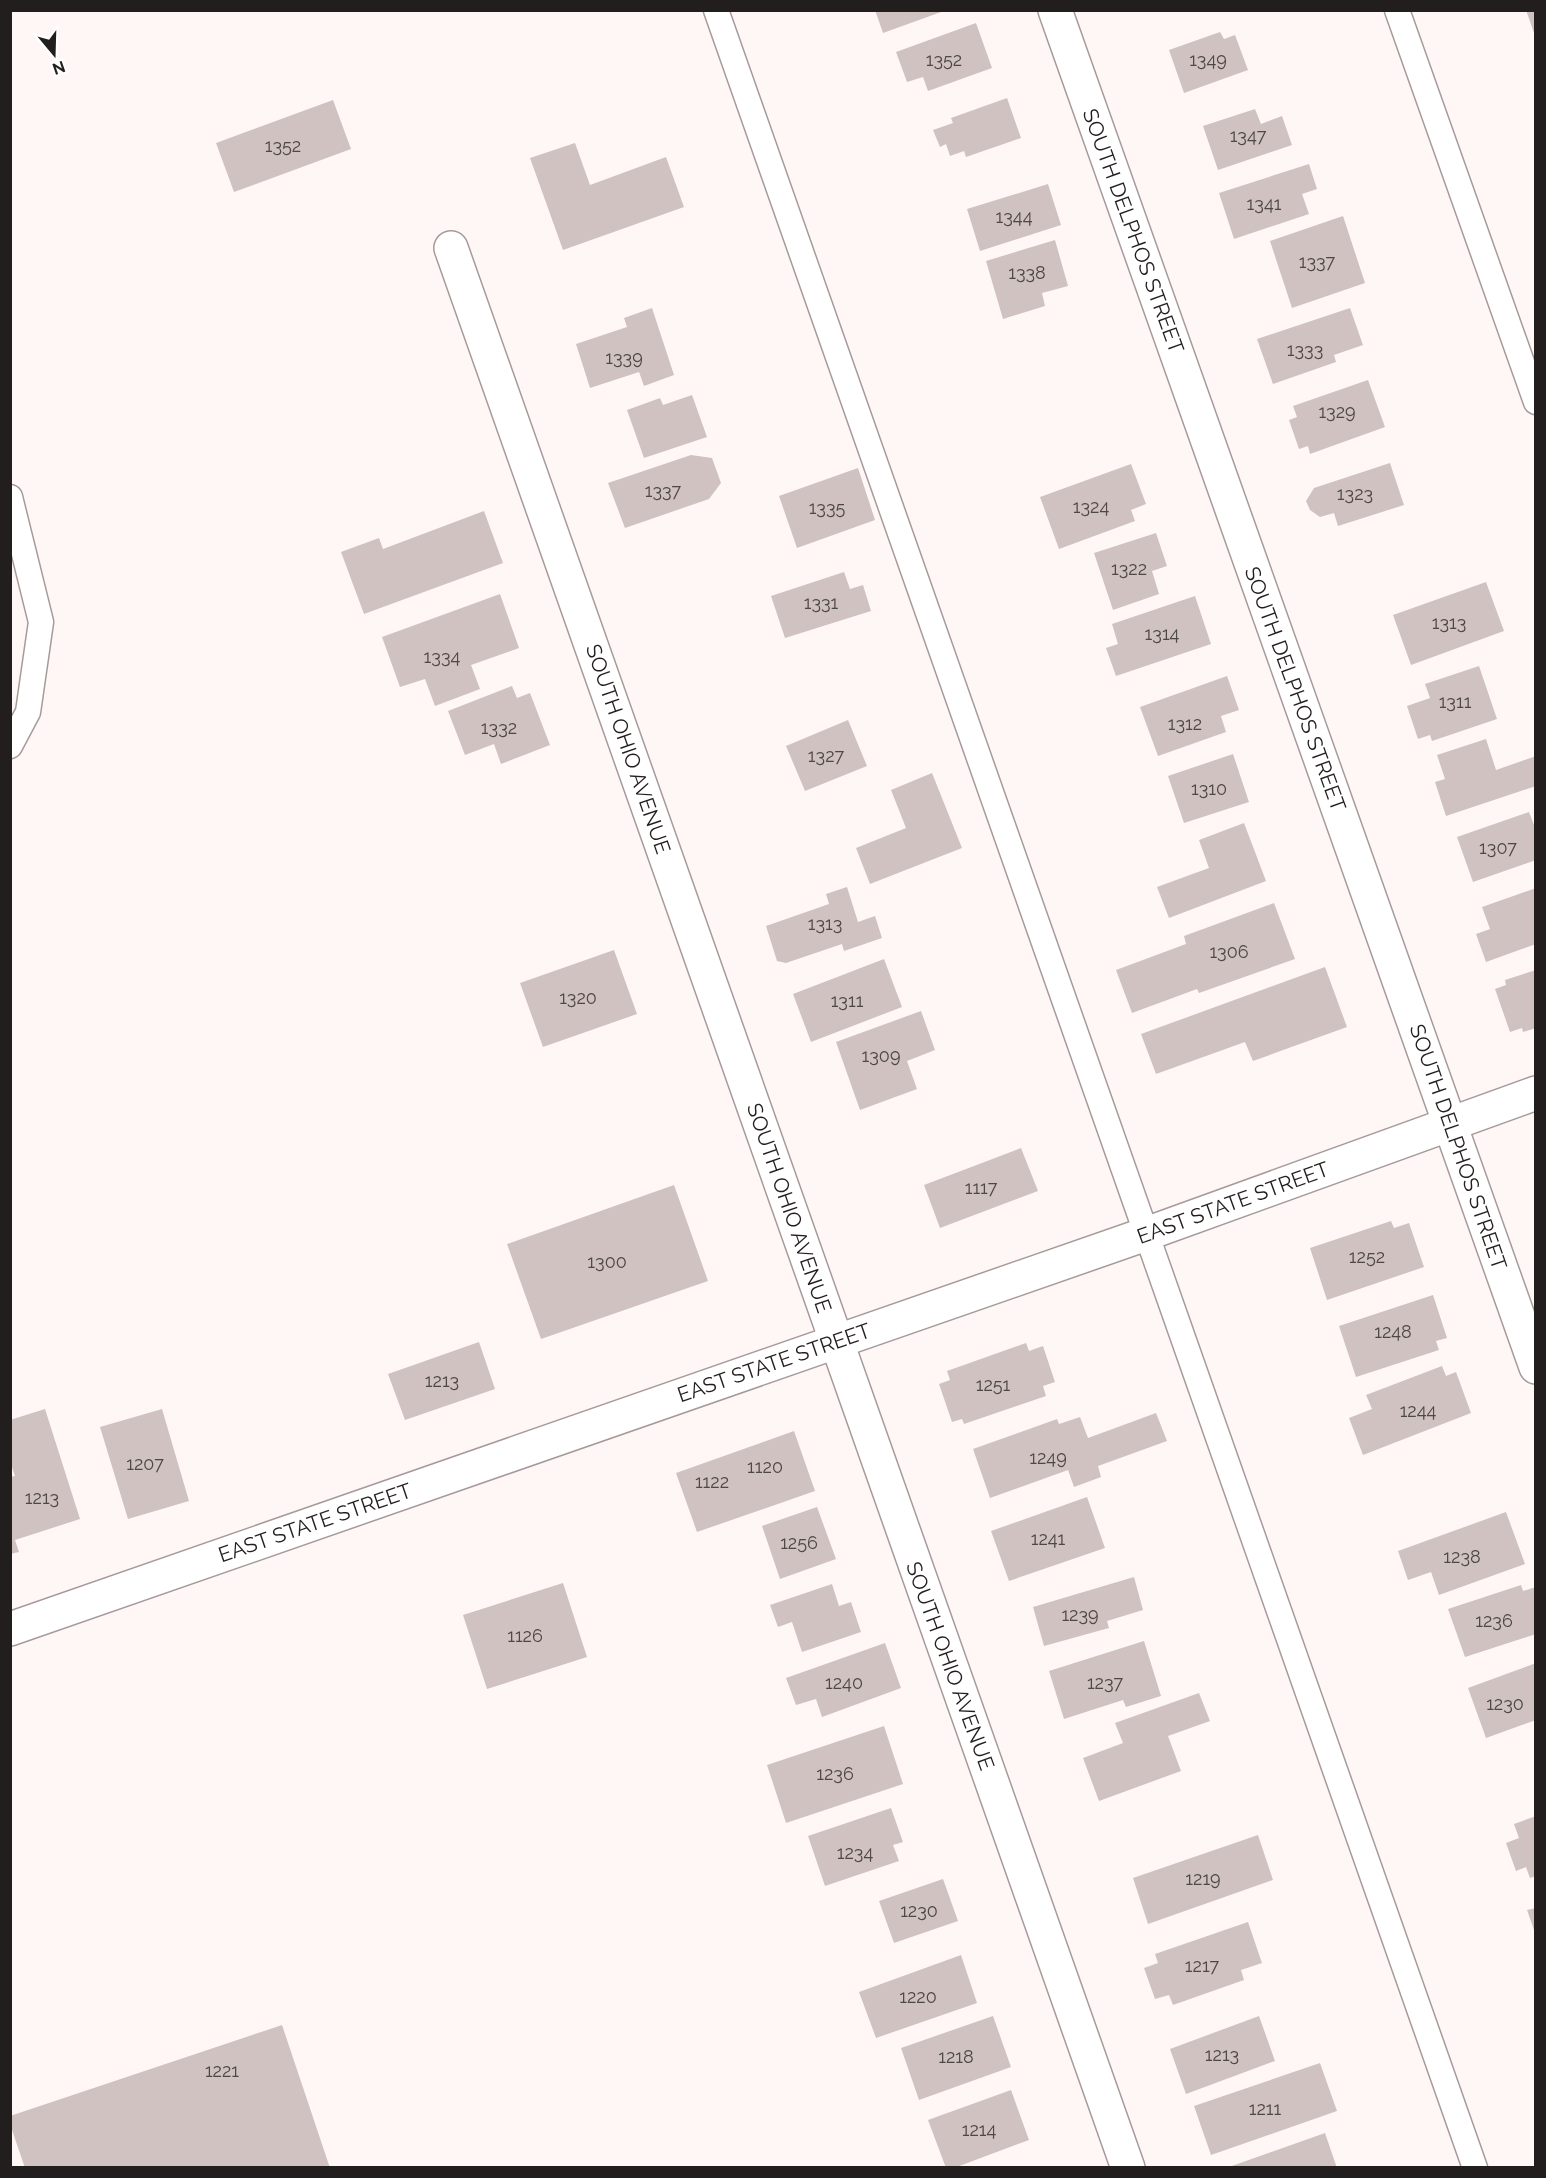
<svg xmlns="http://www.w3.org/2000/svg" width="1546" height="2178" font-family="Raleway,sans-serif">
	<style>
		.building { fill: #cfc2c1 }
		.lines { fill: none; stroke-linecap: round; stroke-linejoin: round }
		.lane-casing { stroke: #a79b9a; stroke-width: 27 }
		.street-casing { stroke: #a79b9a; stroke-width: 36 }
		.lane { stroke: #fff; stroke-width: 24 }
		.street { stroke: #fff; stroke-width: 33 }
		.labels { text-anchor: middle; stroke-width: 4.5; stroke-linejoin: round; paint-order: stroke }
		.number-label { font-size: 18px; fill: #4d4746 }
		.street-label { font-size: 21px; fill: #221e1d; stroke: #fff }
	</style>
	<rect width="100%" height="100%" fill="#fff7f6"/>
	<path class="building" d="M875 10H944V11L883 33Z
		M1526 10H1536V36H1535Z
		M976 23 992 68 928 91 923 77 907 82 896 52Z
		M1220 32 1224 39 1235 35 1248 70 1184 93 1169 50Z
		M1007 98 1021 138 966 157 964 151 950 156 946 144 940 147 933 130 953 123 951 118Z
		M333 100 351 149 234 192 216 143Z
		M1255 109 1261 124 1282 116 1292 145 1218 170 1203 126Z
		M575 143 590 185 666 157 684 207 563 250 530 158Z
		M1309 164 1317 189 1302 194 1309 214 1234 239 1219 193Z
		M1048 184 1061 225 980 251 967 209Z
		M1343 216 1365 283 1292 308 1270 241Z
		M1055 240 1068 286 1042 293 1045 306 1003 319 986 261Z
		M652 308 674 375 644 386 639 372 590 388 576 344 627 327 624 318Z
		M1350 308 1363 345 1334 355 1336 362 1273 384 1257 339Z
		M1368 380 1385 427 1310 454 1308 446 1299 449 1289 420 1297 417 1293 406Z
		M692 395 707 437 644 458 627 410 660 398 663 405Z
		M691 455 712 458 721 483 709 499 625 528 608 483Z
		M1390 463 1404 505 1338 526 1334 513 1320 517 1310 510 1306 501 1314 488Z
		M1131 464 1146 504 1131 510 1135 521 1059 549 1040 497Z
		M858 468 875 520 797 548 779 496Z
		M484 511 503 563 364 614 341 552 379 538 383 549Z
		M1156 533 1167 566 1152 571 1159 594 1113 610 1094 553Z
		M844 572 850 589 863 585 871 611 785 638 771 596Z
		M1486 582 1504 631 1411 665 1393 615Z
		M500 594 519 648 471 665 480 689 435 706 425 679 400 687 382 637Z
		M1195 596 1211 644 1116 676 1106 648 1118 644 1112 624Z
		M1479 666 1497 719 1432 741 1430 735 1418 739 1407 706 1430 698 1425 684Z
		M1227 676 1239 710 1221 716 1226 732 1158 756 1140 707Z
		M512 686 517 698 530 693 550 745 501 764 494 744 465 755 448 711Z
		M848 720 867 766 805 791 786 746Z
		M1486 739 1496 770 1536 756V786L1446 816 1435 782 1445 779 1437 755Z
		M1233 754 1249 802 1184 823 1168 776Z
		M932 773 962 848 870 884 856 848 906 828 891 790Z
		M1529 812 1536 830V860L1473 882 1457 837Z
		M1244 823 1266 881 1169 918 1157 887 1209 868 1199 840Z
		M847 887 858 922 875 916 882 938 844 951 842 944 786 963 777 961 766 926 829 904 826 894Z
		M1536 888V944L1486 962 1476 934 1490 929 1482 907Z
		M1274 903 1295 959 1199 993 1197 989 1132 1013 1116 970 1186 944 1184 936Z
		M614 950 637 1014 543 1047 520 983Z
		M884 959 902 1007 811 1042 793 994Z
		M1325 967 1347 1027 1253 1061 1245 1042 1156 1074 1141 1034Z
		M1536 970V1028L1523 1032 1522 1028 1510 1032 1495 989 1506 985 1505 980Z
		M921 1011 935 1050 907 1061 917 1089 860 1110 836 1042Z
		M1021 1148 1038 1191 940 1228 924 1185Z
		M674 1185 708 1281 541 1339 507 1244Z
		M1391 1221 1394 1228 1409 1223 1424 1267 1327 1300 1310 1248Z
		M1433 1295 1447 1338 1436 1341 1439 1350 1356 1377 1339 1326Z
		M479 1342 495 1389 405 1420 388 1374Z
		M1026 1343 1029 1351 1043 1346 1055 1382 1043 1386 1046 1396 964 1424 962 1419 952 1422 939 1384 950 1380 947 1371Z
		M1442 1366 1446 1376 1456 1372 1471 1413 1363 1455 1349 1418 1372 1409 1366 1395Z
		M45 1409 80 1519 15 1540 19 1552 10 1554V1477L15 1476 10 1461V1420Z
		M162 1409 189 1501 128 1519 100 1427Z
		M1156 1413 1167 1441 1098 1466 1101 1477 1074 1487 1068 1470 990 1498 973 1449 1057 1419 1059 1424 1080 1417 1088 1438Z
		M794 1431 815 1491 697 1532 676 1473Z
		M1087 1497 1105 1548 1009 1581 991 1531Z
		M817 1507 836 1559 780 1579 762 1526Z
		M1506 1512 1525 1564 1439 1595 1431 1572 1408 1580 1398 1551Z
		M1134 1577 1143 1610 1107 1621 1109 1628 1044 1646 1033 1607Z
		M563 1583 587 1657 487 1689 463 1615Z
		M832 1584 839 1606 851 1602 861 1632 802 1652 792 1622 778 1627 770 1605Z
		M1521 1585 1523 1591 1536 1587V1634L1465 1657 1448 1609Z
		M1144 1641 1161 1696 1126 1707 1123 1700 1064 1719 1049 1671Z
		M885 1643 901 1688 822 1717 816 1699 796 1705 786 1678Z
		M1536 1663V1720L1486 1738 1468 1688Z
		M1199 1693 1210 1721 1168 1736 1181 1771 1099 1801 1083 1758 1123 1743 1115 1723Z
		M884 1726 903 1784 786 1823 767 1765Z
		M891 1808 903 1842 893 1845 899 1861 825 1886 808 1836Z
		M1536 1816V1876L1530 1878 1526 1867 1516 1871 1506 1843 1519 1838 1514 1824Z
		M1258 1835 1273 1880 1148 1924 1133 1878Z
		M943 1879 958 1921 894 1943 879 1901Z
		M1536 1908V1933H1535L1527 1910Z
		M1248 1922 1262 1963 1241 1970 1244 1980 1173 2005 1169 1995 1155 1999 1144 1968 1158 1963 1155 1954Z
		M961 1955 977 2003 876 2038 859 1992Z
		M993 2016 1011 2067 919 2100 901 2048Z
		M1259 2016 1275 2061 1186 2094 1170 2049Z
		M282 2025 330 2168H25L10 2124V2116Z
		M1320 2063 1337 2111 1211 2155 1194 2106Z
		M1011 2090 1029 2140 954 2168H946L928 2120Z
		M1325 2133 1337 2168H1229V2167Z"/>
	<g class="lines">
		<defs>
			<path id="lane" d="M716 10 1475 2168
				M1397 10 1536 402
				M10 497 41 622 28 712 10 746"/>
			<path id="street" d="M1055 10 1536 1367
				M451 248 1128 2168
				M10 1629 1146 1234 1536 1093"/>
		</defs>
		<use href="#lane" class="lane-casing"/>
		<use href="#street" class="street-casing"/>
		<use href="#lane" class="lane"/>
		<use href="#street" class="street"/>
	</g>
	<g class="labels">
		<g class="number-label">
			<text x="944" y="66">1352</text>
			<text x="1208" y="66">1349</text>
			<text x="1248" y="142">1347</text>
			<text x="283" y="152">1352</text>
			<text x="1264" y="210">1341</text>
			<text x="1014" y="223">1344</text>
			<text x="1317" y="268">1337</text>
			<text x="1027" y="279">1338</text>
			<text x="1305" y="356">1333</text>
			<text x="624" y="364">1339</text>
			<text x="1337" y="418">1329</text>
			<text x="663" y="497">1337</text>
			<text x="1355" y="500">1323</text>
			<text x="1091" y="513">1324</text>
			<text x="827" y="514">1335</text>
			<text x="1129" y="575">1322</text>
			<text x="821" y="609">1331</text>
			<text x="1449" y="629">1313</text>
			<text x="1162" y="640">1314</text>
			<text x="442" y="663">1334</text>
			<text x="1455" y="708">1311</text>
			<text x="1185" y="730">1312</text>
			<text x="499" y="734">1332</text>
			<text x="826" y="762">1327</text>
			<text x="1209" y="795">1310</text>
			<text x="1498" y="854">1307</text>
			<text x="825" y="930">1313</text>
			<text x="1229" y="958">1306</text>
			<text x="578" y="1004">1320</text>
			<text x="847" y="1007">1311</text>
			<text x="881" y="1062">1309</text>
			<text x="981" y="1194">1117</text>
			<text x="1367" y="1263">1252</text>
			<text x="607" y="1268">1300</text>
			<text x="1393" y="1338">1248</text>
			<text x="442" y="1387">1213</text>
			<text x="993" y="1391">1251</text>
			<text x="1418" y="1417">1244</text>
			<text x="1048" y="1464">1249</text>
			<text x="145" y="1470">1207</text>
			<text x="765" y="1473">1120</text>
			<text x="712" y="1488">1122</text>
			<text x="42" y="1504">1213</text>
			<text x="1048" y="1545">1241</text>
			<text x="799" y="1549">1256</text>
			<text x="1462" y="1563">1238</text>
			<text x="1080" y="1621">1239</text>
			<text x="1494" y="1627">1236</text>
			<text x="525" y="1642">1126</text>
			<text x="844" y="1689">1240</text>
			<text x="1105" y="1689">1237</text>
			<text x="1505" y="1710">1230</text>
			<text x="835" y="1780">1236</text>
			<text x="855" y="1859">1234</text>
			<text x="1203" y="1885">1219</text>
			<text x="919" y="1917">1230</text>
			<text x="1202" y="1972">1217</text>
			<text x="918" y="2003">1220</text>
			<text x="1222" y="2061">1213</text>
			<text x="956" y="2063">1218</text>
			<text x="222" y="2077">1221</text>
			<text x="1265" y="2115">1211</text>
			<text x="979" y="2136">1214</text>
		</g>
		<g class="street-label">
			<text transform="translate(1133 231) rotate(70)" y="7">SOUTH DELPHOS STREET</text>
			<text transform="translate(1295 689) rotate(70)" y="7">SOUTH DELPHOS STREET</text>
			<text transform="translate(628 749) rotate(71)" y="7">SOUTH OHIO AVENUE</text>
			<text transform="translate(1458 1147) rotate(71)" y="7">SOUTH DELPHOS STREET</text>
			<text transform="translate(1233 1203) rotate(-20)" y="7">EAST STATE STREET</text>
			<text transform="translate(789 1208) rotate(71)" y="7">SOUTH OHIO AVENUE</text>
			<text transform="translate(774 1363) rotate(-19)" y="7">EAST STATE STREET</text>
			<text transform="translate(315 1523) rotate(-19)" y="7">EAST STATE STREET</text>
			<text transform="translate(950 1666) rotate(70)" y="7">SOUTH OHIO AVENUE</text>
		</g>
	</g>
	<rect width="1546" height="2178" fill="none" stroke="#221e1d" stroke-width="24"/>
	<g transform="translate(54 54) rotate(161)" stroke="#ffffff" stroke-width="4.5" paint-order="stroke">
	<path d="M0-4.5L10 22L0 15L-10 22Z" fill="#221e1d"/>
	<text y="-9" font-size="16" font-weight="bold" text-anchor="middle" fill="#221e1d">N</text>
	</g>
</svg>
